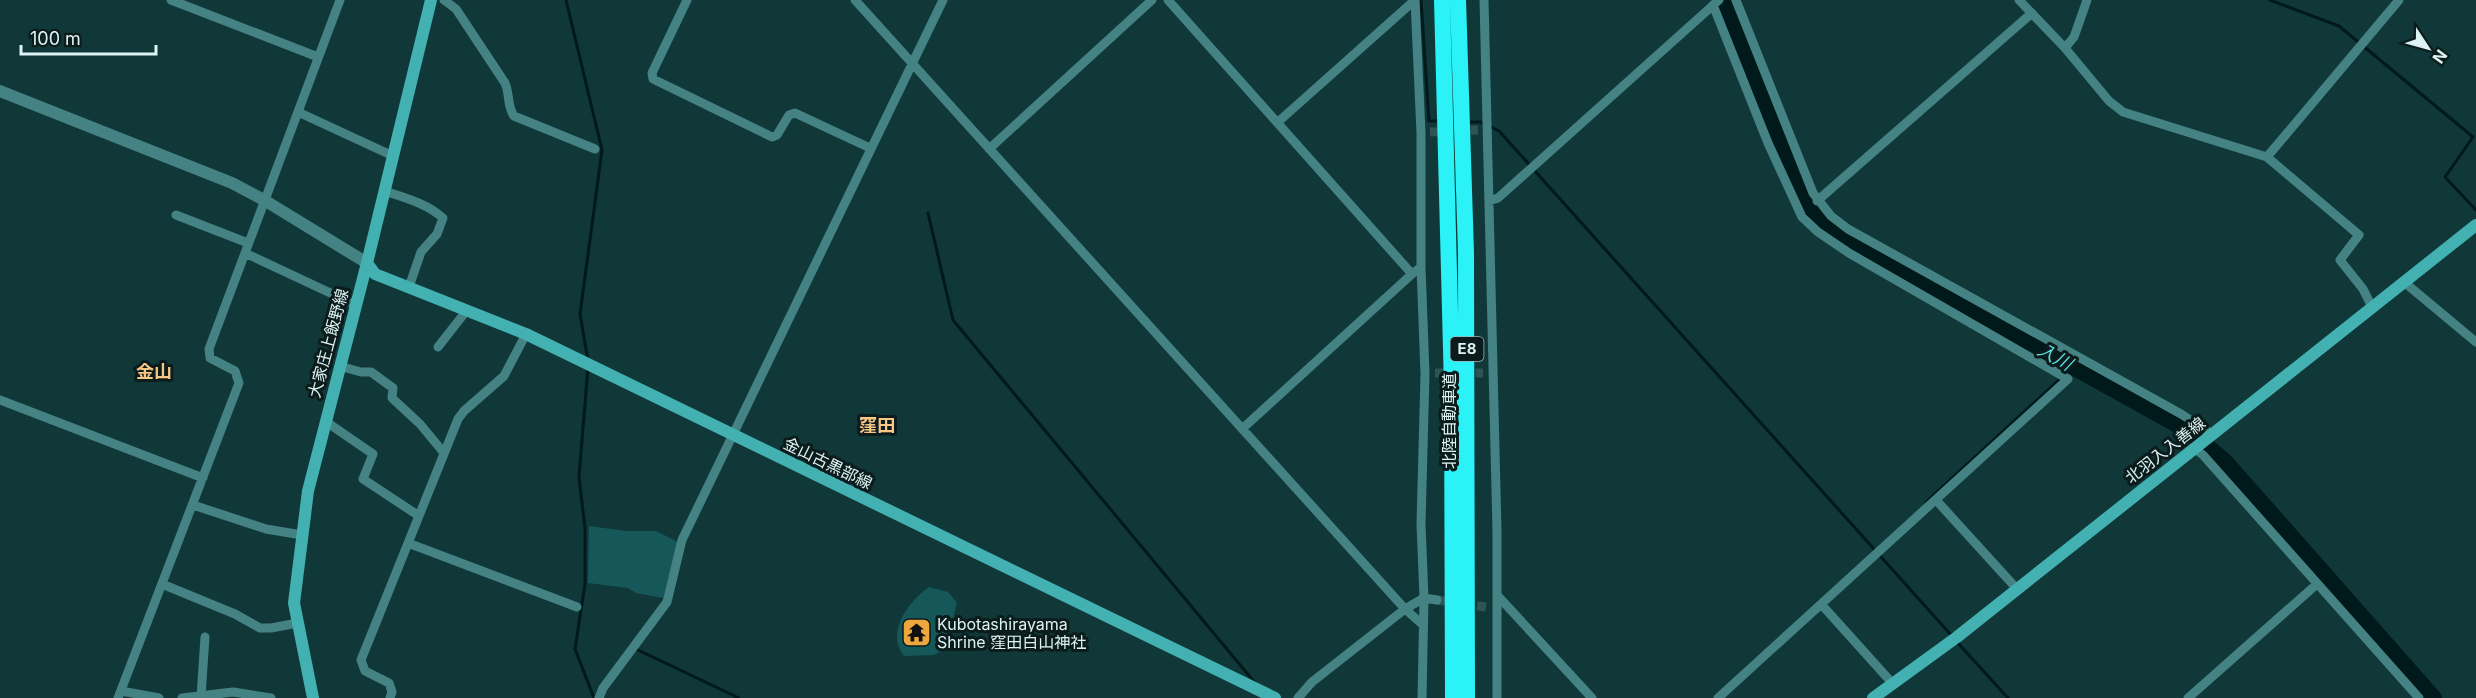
<svg xmlns="http://www.w3.org/2000/svg" width="2476" height="698" font-family="Inter,'Noto Sans JP',sans-serif">
	<style>
		.green { fill: #165859 }
		.lines { fill: none; stroke-linecap: round; stroke-linejoin: round }
		.stream { stroke: #001a1b; stroke-width: 3 }
		.river { stroke: #001a1b; stroke-width: 16 }
		.minor-tunnel { stroke: #2f5455; stroke-width: 9; stroke-dasharray: 9 4.5; stroke-linecap: butt }
		.minor { stroke: #448283; stroke-width: 9 }
		.tertiary { stroke: #448283; stroke-width: 12 }
		.secondary { stroke: #43b0b2; stroke-width: 12 }
		.motorway { stroke: #2af2f6; stroke-width: 16 }
		.labels { text-anchor: middle; stroke-width: 6; stroke-linejoin: round; paint-order: stroke }
		.shield { fill: #0c1c1d; stroke: #9eb2b2; stroke-width: 1.5 }
		.shield-label { font-size: 15px; font-weight: bold; fill: #ddf2f2 }
		.street-label { font-size: 16px; fill: #ddf2f2; stroke: #0c1c1d }
		.poi-label { font-size: 16px; fill: #ddf2f2; stroke: #0c1c1d; text-anchor: start }
		.water-label { font-size: 18px; font-style: italic; fill: #5adcdf; stroke: #0c1c1d }
		.neighbourhood-label { font-size: 18px; font-weight: bold; fill: #f8c685; stroke: #0c1c1d }
	</style>
	<rect width="100%" height="100%" fill="#103839"/>
	<path class="green" d="M589 526 626 531H656L678 542 663 598 636 593 628 588 588 583Z
		M929 587 948 592 957 603 945 649 934 655 904 656C885 632 909 601 929 587Z"/>
	<g class="lines">
		<path class="stream" d="M566 0 602 150 580 314 588 361
			M1421 0 1429 121H1438
			M2270 0 2339 26 2473 137 2445 177 2476 210
			M1469 122H1481L1499 131 1952 636
			M928 213 953 320 1256 684
			M588 367 579 477 585 529V584L575 649 594 698
			M1926 502 2072 368
			M1956 641 2008 698
			M638 650 739 698"/>
		<path class="river" d="M1722 0 1801 194 1818 220 1838 237 2190 432 2225 461 2434 698"/>
		<path class="minor-tunnel" d="M1430 132 1478 130
			M1435 373H1483
			M1437 600 1486 607"/>
		<path class="minor" d="M171 0 318 57
			M444 0 456 9 505 83C510 94 507 107 514 116L595 149
			M687 0 652 73 653 79 772 137 777 135 789 115 795 113 870 148
			M855 0 1405 609 1423 625
			M1168 0 1412 274 1421 267
			M1415 0 1421 133V267L1425 374 1421 524 1424 598 1422 698
			M1484 0 1497 531V698
			M1736 0 1813 193 1831 216 1848 229 2181 414 2212 434
			M2019 0 2065 48 2109 101 2123 112 2267 157 2359 235 2340 260 2363 289 2372 307
			M1713 5 1768 143 1802 217 1818 232 1849 253 2068 379 1718 698
			M2065 48 2074 37 2087 0
			M298 112 393 156
			M1278 122 1415 0
			M989 149 1152 0
			M2267 157 2399 0
			M385 191C405 198 426 203 443 218L437 234 421 252 409 287
			M1489 201 1498 198 1719 0
			M1817 201 2032 13
			M176 215 248 243
			M245 253 356 305
			M2404 282 2476 342
			M438 347 467 310
			M339 366 361 372H371L393 388 392 398 420 424 444 453
			M0 400 203 478
			M325 421 373 454 363 479 419 516
			M1242 429 1412 274
			M2194 448 2203 455 2419 698
			M1936 500 2017 589
			M193 505 266 529 302 535
			M408 543 577 607
			M162 584 235 614 260 628H271L298 623
			M1497 595 1592 698
			M1821 604 1893 684
			M121 691 159 698
			M201 696 205 637
			M118 698 239 383 235 371 210 358 209 349 340 0
			M182 698 233 692 271 698
			M390 698 392 692 389 683 365 671 361 660 458 419 464 411 504 376 526 334
			M599 698 603 688 667 602 682 540 943 0
			M1298 698 1312 682 1405 609 1424 598 1437 600
			M2188 698 2317 584"/>
		<path class="tertiary" d="M0 91 232 183 264 200 367 263"/>
		<path class="secondary" d="M367 263 375 274 526 334 1275 698
			M313 698 294 603 308 491 367 263 431 0
			M1873 698 1957 637 2476 225"/>
		<path class="motorway" d="M1442 0 1452 388 1453 698
			M1458 0 1466 253 1467 698"/>
	</g>
	<defs>
		<symbol id="temple-square" viewBox="-11 -11 22 22"><rect x="-9" y="-9" width="18" height="18" rx="4" fill="#eea73d" stroke="#0c1c1d"/><path d="M0-6L5-2H3V0L6.5 2.5H4V6H1.5V3h-3V6H-4V2.5H-6.5L-3 0V-2H-5Z" fill="#111"/></symbol>
	</defs>
	<g fill-rule="evenodd">
		<use href="#temple-square" x="900" y="616" width="33" height="33"/>
	</g>
	<g class="labels">
		<rect class="shield" x="1450.5" y="337" width="33" height="24" rx="4.5"/>
		<g class="shield-label">
			<text x="1467" y="354">E8</text>
		</g>
		<g class="street-label">
			<text transform="translate(328 343) rotate(-75)" y="6">大家庄上飯野線</text>
			<text transform="translate(1449 421) rotate(-90)" y="6">北陸自動車道</text>
			<text transform="translate(2165 450) rotate(-38)" y="6">北羽入入善線</text>
			<text transform="translate(828 463) rotate(26)" y="6">金山古黒部線</text>
		</g>
		<g class="poi-label">
			<text x="937" y="630">Kubotashirayama<tspan x="937" dy="18">Shrine 窪田白山神社</tspan></text>
		</g>
		<g class="water-label">
			<text transform="translate(2055 357) rotate(29)" y="6">入川</text>
		</g>
		<g class="neighbourhood-label">
			<text x="154" y="378">金山</text>
			<text x="877" y="432">窪田</text>
		</g>
	</g>
	<g transform="translate(2428 48) rotate(126)" stroke="#0c1c1d" stroke-width="4.5" paint-order="stroke">
	<path d="M0-4.5L10 22L0 15L-10 22Z" fill="#ddf2f2"/>
	<text y="-9" font-size="16" font-weight="bold" text-anchor="middle" fill="#ddf2f2">N</text>
	</g>
	<path d="M21 45v9h135v-9" fill="none" stroke="#ddf2f2" stroke-width="3"/>
	<text x="30" y="45" font-size="18" fill="#ddf2f2" stroke="#0c1c1d" stroke-width="4.5" paint-order="stroke">100 m</text>
</svg>
